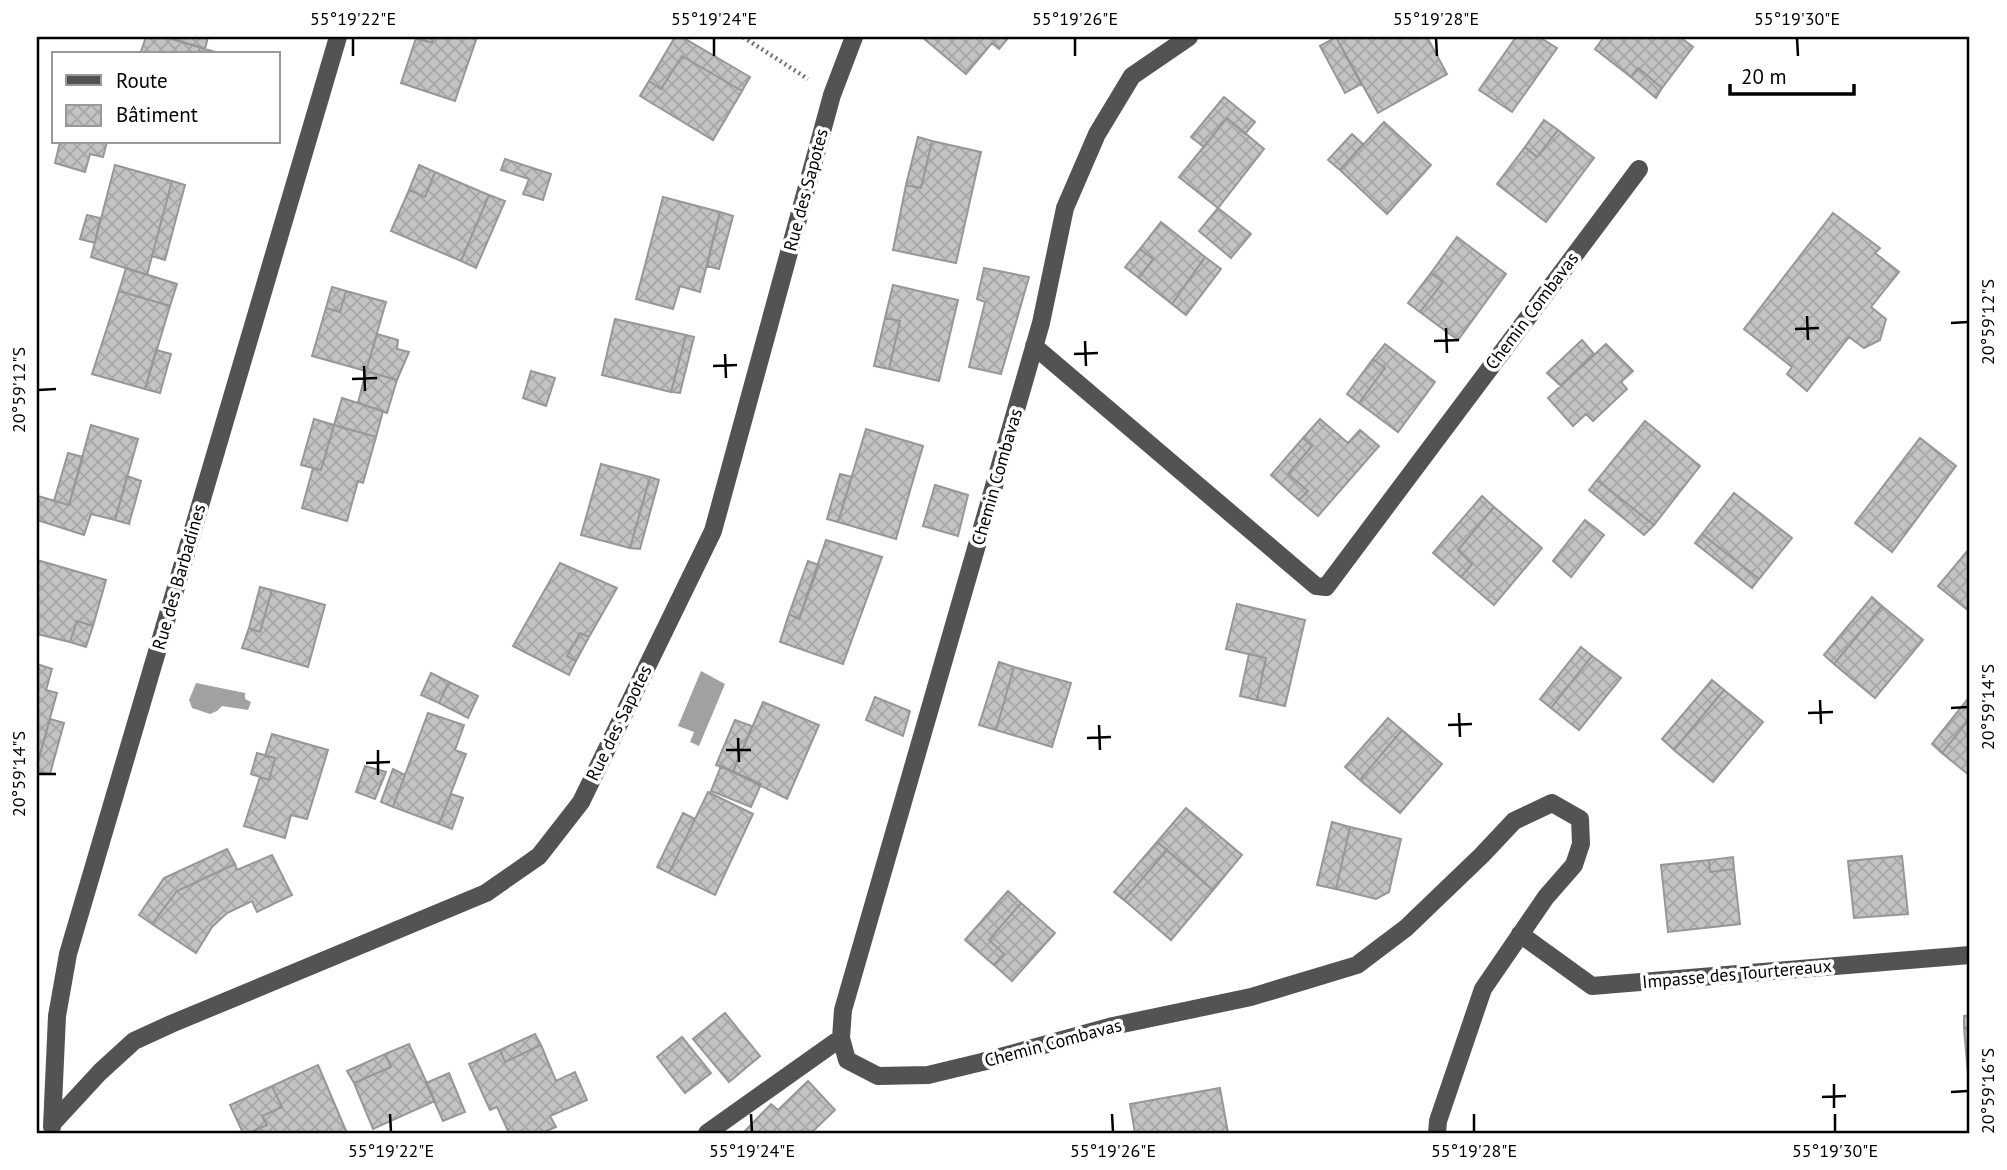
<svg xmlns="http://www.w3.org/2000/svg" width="2007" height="1170" font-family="'PT Sans',sans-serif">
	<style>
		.water { fill: #a1a1a1 }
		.building { fill: url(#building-cross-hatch); stroke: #979797; stroke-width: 2 }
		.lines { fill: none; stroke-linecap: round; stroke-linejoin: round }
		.path { stroke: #757575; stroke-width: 4.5; stroke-dasharray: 2 3.5; stroke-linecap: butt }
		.minor { stroke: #535353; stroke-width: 18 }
		.ticks { fill: none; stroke: #000; stroke-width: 2.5 }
		.labels { text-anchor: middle; stroke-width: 7; stroke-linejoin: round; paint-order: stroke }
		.street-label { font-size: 18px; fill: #000; stroke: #fff }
		.neatline { fill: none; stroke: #000; stroke-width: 2.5 }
		.ticks-label { font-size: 18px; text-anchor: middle; fill: #000 }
	</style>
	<defs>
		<pattern id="building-cross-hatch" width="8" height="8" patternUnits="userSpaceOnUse" patternTransform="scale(1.75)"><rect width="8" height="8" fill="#c3c3c3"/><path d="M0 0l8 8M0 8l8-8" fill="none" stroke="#a6a6a6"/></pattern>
	</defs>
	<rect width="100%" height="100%" fill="#fff"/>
	<path class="water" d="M701 671 725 684 699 746 690 742 694 732 678 726Z
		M196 683 245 693V699L251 702 248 710 222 706 217 711 210 714 192 708 189 700Z"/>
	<path class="building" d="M146 37H165L200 47 198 54H140Z
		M165 37H208L205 49Z
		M416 37H433L432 43Z
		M433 37H477L455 101 401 83 416 38 432 43Z
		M675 37H682L750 77 742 91 682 56 661 89 649 81Z
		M922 37H1009L999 49 992 43 966 74Z
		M1336 37 1361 84 1345 93 1320 46Z
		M1336 37H1427L1447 74 1378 113Z
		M1516 37H1539L1557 48 1512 112 1479 90Z
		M1604 37H1680L1693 47 1662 88 1638 68 1631 77 1595 49Z
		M200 47 205 49 223 54H198Z
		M682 56 742 91 713 140 640 96 649 81 661 89Z
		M1638 68 1662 88 1656 98 1631 77Z
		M1224 97 1255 122 1245 134 1227 118 1204 147 1191 137Z
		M1227 118 1264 149 1218 208 1179 177Z
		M1544 120 1558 130 1537 157 1525 147Z
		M1384 122 1431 165 1387 214 1340 170Z
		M1558 130 1594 158 1546 222 1497 184 1525 147 1537 157Z
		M1352 134 1363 144 1340 170 1328 160Z
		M918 137 932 141 921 188 906 185Z
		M932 141 981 152 956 263 893 250 906 185 921 188Z
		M60 142H107L103 157 90 154 85 172 55 163Z
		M505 159 551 174 543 200 523 194 529 179 501 170Z
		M115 165 172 181 147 275 91 257Z
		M419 165 435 172 425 197 409 190Z
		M435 172 489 195 461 261 391 231 409 190 425 197Z
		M172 181 185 185 165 260 152 256Z
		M489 195 505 201 476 268 461 261Z
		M663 197 720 212 700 292 680 286 673 309 636 299Z
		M1218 208 1251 234 1231 258 1199 231Z
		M720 212 733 216 719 269 707 266Z
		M1833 213 1880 248 1875 253 1899 272 1871 307 1886 319 1880 340 1864 348 1849 337 1807 391 1787 374 1792 367 1744 329Z
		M87 215 100 218 95 243 80 239Z
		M1161 222 1205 257 1172 304 1139 278 1153 259 1140 249Z
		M1457 237 1506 274 1458 340 1420 312 1443 282 1431 273Z
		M1140 249 1153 259 1139 278 1125 267Z
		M1205 257 1221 269 1186 315 1172 304Z
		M126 268 177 284 170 306 119 291Z
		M984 268 1029 277 1001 374 969 367 985 302 977 299Z
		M1431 273 1443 282 1420 312 1408 303Z
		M893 285 958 300 939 381 889 369 900 321 885 318Z
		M332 287 346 291 340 312 326 308Z
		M119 291 170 306 145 389 92 374Z
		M346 291 386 302 366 371 312 356 326 308 340 312Z
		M885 318 900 321 889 369 874 366Z
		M615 319 686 335 671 392 602 375Z
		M377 334 398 340 397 349 409 352 397 380 366 371Z
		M686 335 694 337 680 393 671 392Z
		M1582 340 1594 354 1561 386 1547 373Z
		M1385 344 1435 382 1398 432 1359 403 1385 368 1373 359Z
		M1606 344 1633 371 1621 382 1627 389 1593 421 1586 414 1573 426 1548 398Z
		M156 350 171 354 160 393 145 389Z
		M1373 359 1385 368 1359 403 1347 394Z
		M366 371 397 380 387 413 358 403Z
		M531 371 555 378 546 406 523 398Z
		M342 398 383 411 376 437 334 425Z
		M314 419 334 425 321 470 301 465Z
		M1320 419 1348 443 1360 430 1379 446 1318 516 1299 500 1308 491 1288 474 1312 446 1303 438Z
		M1645 421 1700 466 1654 525 1597 480Z
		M91 425 138 439 115 520 91 514 84 535 37 520V500L38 496 69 505Z
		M334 425 376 437 363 483 358 481 347 521 302 508 313 468 321 470Z
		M866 429 923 446 896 539 838 522Z
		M1303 438 1312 446 1288 474 1308 491 1299 500 1271 475Z
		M1920 438 1956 466 1892 552 1855 523Z
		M68 453 83 457 69 505 54 501Z
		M601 464 650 477 630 548 581 535Z
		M840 474 852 477 838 522 827 519Z
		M127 476 141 481 129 524 115 520Z
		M650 477 659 480 640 549 630 548Z
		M1597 480 1654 525 1644 535 1589 490Z
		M935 485 968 495 958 536 923 526Z
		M1734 493 1792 538 1759 579 1702 534Z
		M1482 496 1494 507 1458 550 1472 564 1461 577 1433 553Z
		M1494 507 1542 548 1494 605 1461 577 1472 564 1458 550Z
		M1585 520 1604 535 1571 577 1553 561Z
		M1702 534 1759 579 1752 588 1695 543Z
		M826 540 882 557 843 664 780 642 789 614 799 619Z
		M1969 549 1970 550V612L1938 586Z
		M37 560 106 580 93 626 77 621 70 642 37 634Z
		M808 561 819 565 799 619 789 614Z
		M560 563 617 588 589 637 580 633 567 656 576 661 569 675 513 646Z
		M260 587 272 590 260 632 249 628Z
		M272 590 325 605 308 667 242 648 249 628 260 632Z
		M1872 597 1882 606 1834 664 1824 655Z
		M1237 604 1305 620 1285 706 1257 700 1266 658 1226 649Z
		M1882 606 1923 640 1875 698 1834 664Z
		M77 621 93 626 86 647 70 642Z
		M580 633 589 637 576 661 567 656Z
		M1581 647 1592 656 1551 708 1540 699Z
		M1249 654 1266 658 1257 700 1240 696Z
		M1592 656 1621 678 1579 730 1551 708Z
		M999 662 1014 667 996 730 979 725Z
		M37 664 52 669 46 690 57 693 37 765Z
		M1014 667 1071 683 1052 747 996 730Z
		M431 673 449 682 439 703 421 695Z
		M1712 680 1724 690 1674 750 1662 739Z
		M449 682 478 696 468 718 439 703Z
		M1724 690 1763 722 1713 782 1674 750Z
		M1970 696V718L1942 753 1932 744Z
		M875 697 910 711 903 736 866 720Z
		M763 702 819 725 787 799 733 772Z
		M428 713 464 725 455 750 466 754 439 824 393 807Z
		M1388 718 1402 730 1360 780 1345 767Z
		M1970 718V776L1942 753Z
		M50 719 64 723 50 774 37 771V765Z
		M735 720 752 726 733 772 716 765Z
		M1402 730 1442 764 1400 813 1360 780Z
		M272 734 328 750 307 819 291 815 285 838 244 826 260 777 269 780 275 758 265 756Z
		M257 753 275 758 269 780 251 774Z
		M365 766 386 772 375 799 356 792Z
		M721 766 761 784 751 807 711 791Z
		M393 769 405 775 393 807 381 802Z
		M708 792 753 814 715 895 669 873Z
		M451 794 463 798 452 829 439 824Z
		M1186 808 1242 855 1213 890 1157 842Z
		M683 813 695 819 669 873 657 867Z
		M1332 822 1350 827 1336 889 1317 885Z
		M1350 827 1401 839 1389 892 1376 899 1336 889Z
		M1157 842 1167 850 1124 900 1114 892Z
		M227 849 235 864 177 891 152 924 139 915 164 878Z
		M1167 850 1213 890 1171 940 1124 900Z
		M272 855 292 895 257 912 252 901 227 913 212 927 196 953 152 924 177 891 235 864 237 870Z
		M1902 856 1908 914 1854 918 1848 861Z
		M1733 857 1734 869 1710 872 1709 860Z
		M1709 860 1710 872 1734 869 1740 924 1668 932 1661 865Z
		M1008 891 1021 903 989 940 1004 954 994 965 965 940Z
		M1021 903 1055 933 1012 981 994 965 1004 954 989 940Z
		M725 1013 760 1056 729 1082 693 1039Z
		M1970 1015V1028H1964V1016Z
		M1964 1028H1970V1073L1968 1074Z
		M535 1034 541 1045 505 1062 500 1050Z
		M682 1037 711 1073 685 1093 657 1057Z
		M409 1044 435 1101 373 1129 354 1083 391 1067 385 1054Z
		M541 1045 556 1081 575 1072 587 1100 550 1116 556 1127 542 1133H509L497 1107 490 1110 469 1064 500 1050 505 1062Z
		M385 1054 391 1067 354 1083 347 1071Z
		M318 1065 347 1133H254L253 1131 267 1125 262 1116 282 1107 272 1086Z
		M449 1073 465 1112 443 1121 426 1083Z
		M808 1081 835 1110 811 1133H743L771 1104 778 1110Z
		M272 1086 282 1107 262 1116 267 1125 253 1131 254 1133H243L230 1105Z
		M1220 1088 1228 1133H1135L1130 1104Z"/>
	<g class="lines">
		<path class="path" d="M743 37 808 79"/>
		<path class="minor" d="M1189 37 1132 76 1097 134 1065 208 1041 323 843 1010 841 1038 847 1060 878 1076 928 1075 982 1062 1113 1026 1251 997 1357 965 1406 928 1482 855 1514 821 1552 803 1580 819 1581 844 1574 865 1546 897 1483 989 1438 1121 1437 1133
			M1034 346 1316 586 1326 587 1639 169
			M1520 934 1592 986 1970 955
			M52 1124 100 1072 134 1041 171 1024 486 893 539 856 581 802 713 531 832 95 854 37
			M52 1127 57 1016 68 954 338 37
			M707 1133 841 1038"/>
	</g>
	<path class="ticks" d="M353 38V56M714 38V56M1075 38V56M1436 38 1437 56M1797 38 1798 56M1807 316 1808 340M1951 323 1968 322M1446 328 1447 353M1795 329 1819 328M1085 341 1086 366M1434 341 1459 340M725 354 726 378M1074 354 1098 353M364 366 365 391M713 366 737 365M352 379 377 378M38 390 56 389M1820 700 1821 724M1951 708 1968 707M1459 713 1460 737M1808 713 1833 712M1099 725 1100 750M1448 725 1472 724M738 738 739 762M1087 738 1111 737M378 750V775M726 750H751M366 763 390 762M38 774H56M1834 1084V1108M1951 1092 1968 1091M1822 1097 1846 1096M390 1114 391 1132M751 1114 752 1132M1112 1114 1113 1132M1474 1114V1132M1835 1114V1132"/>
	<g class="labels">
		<g class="street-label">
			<text transform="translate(806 190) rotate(-75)" y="6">Rue des Sapotes</text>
			<text transform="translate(1532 311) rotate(-53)" y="6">Chemin Combavas</text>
			<text transform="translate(997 477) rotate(-74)" y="6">Chemin Combavas</text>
			<text transform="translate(179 577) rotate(-74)" y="6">Rue des Barbadines</text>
			<text transform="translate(619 723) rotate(-64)" y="6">Rue des Sapotes</text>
			<text transform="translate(1737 974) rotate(-5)" y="6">Impasse des Tourtereaux</text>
			<text transform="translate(1053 1043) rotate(-15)" y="6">Chemin Combavas</text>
		</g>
	</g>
	<rect width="2007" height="1170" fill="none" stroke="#ffffff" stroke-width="77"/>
	<rect x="52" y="52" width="228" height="91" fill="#ffffff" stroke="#999999" stroke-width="2"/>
	<rect x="66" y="75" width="35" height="10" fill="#535353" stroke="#999999" stroke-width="2"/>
	<text x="116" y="88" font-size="21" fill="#000000">Route</text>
	<rect x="66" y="105" width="35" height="21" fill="url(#building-cross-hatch)" stroke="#999999" stroke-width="2"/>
	<text x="116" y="122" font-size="21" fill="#000000">Bâtiment</text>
	<path d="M1730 84v10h124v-10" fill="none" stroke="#000000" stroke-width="3.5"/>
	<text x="1741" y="84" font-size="21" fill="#000000" stroke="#ffffff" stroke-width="5" paint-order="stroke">20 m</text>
	<rect x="38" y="38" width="1930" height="1094" class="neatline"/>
	<g class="ticks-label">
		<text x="353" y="25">55°19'22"E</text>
		<text x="714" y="25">55°19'24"E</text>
		<text x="1075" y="25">55°19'26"E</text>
		<text x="1436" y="25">55°19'28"E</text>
		<text x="1797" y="25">55°19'30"E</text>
		<text transform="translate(1988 322) rotate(-90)" y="6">20°59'12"S</text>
		<text transform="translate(19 390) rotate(-90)" y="6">20°59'12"S</text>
		<text transform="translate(1988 707) rotate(-90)" y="6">20°59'14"S</text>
		<text transform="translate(19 774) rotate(-90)" y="6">20°59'14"S</text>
		<text transform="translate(1988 1091) rotate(-90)" y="6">20°59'16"S</text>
		<text x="391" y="1157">55°19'22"E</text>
		<text x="752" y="1157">55°19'24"E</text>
		<text x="1113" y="1157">55°19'26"E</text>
		<text x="1474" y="1157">55°19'28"E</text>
		<text x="1835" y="1157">55°19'30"E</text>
	</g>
</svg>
